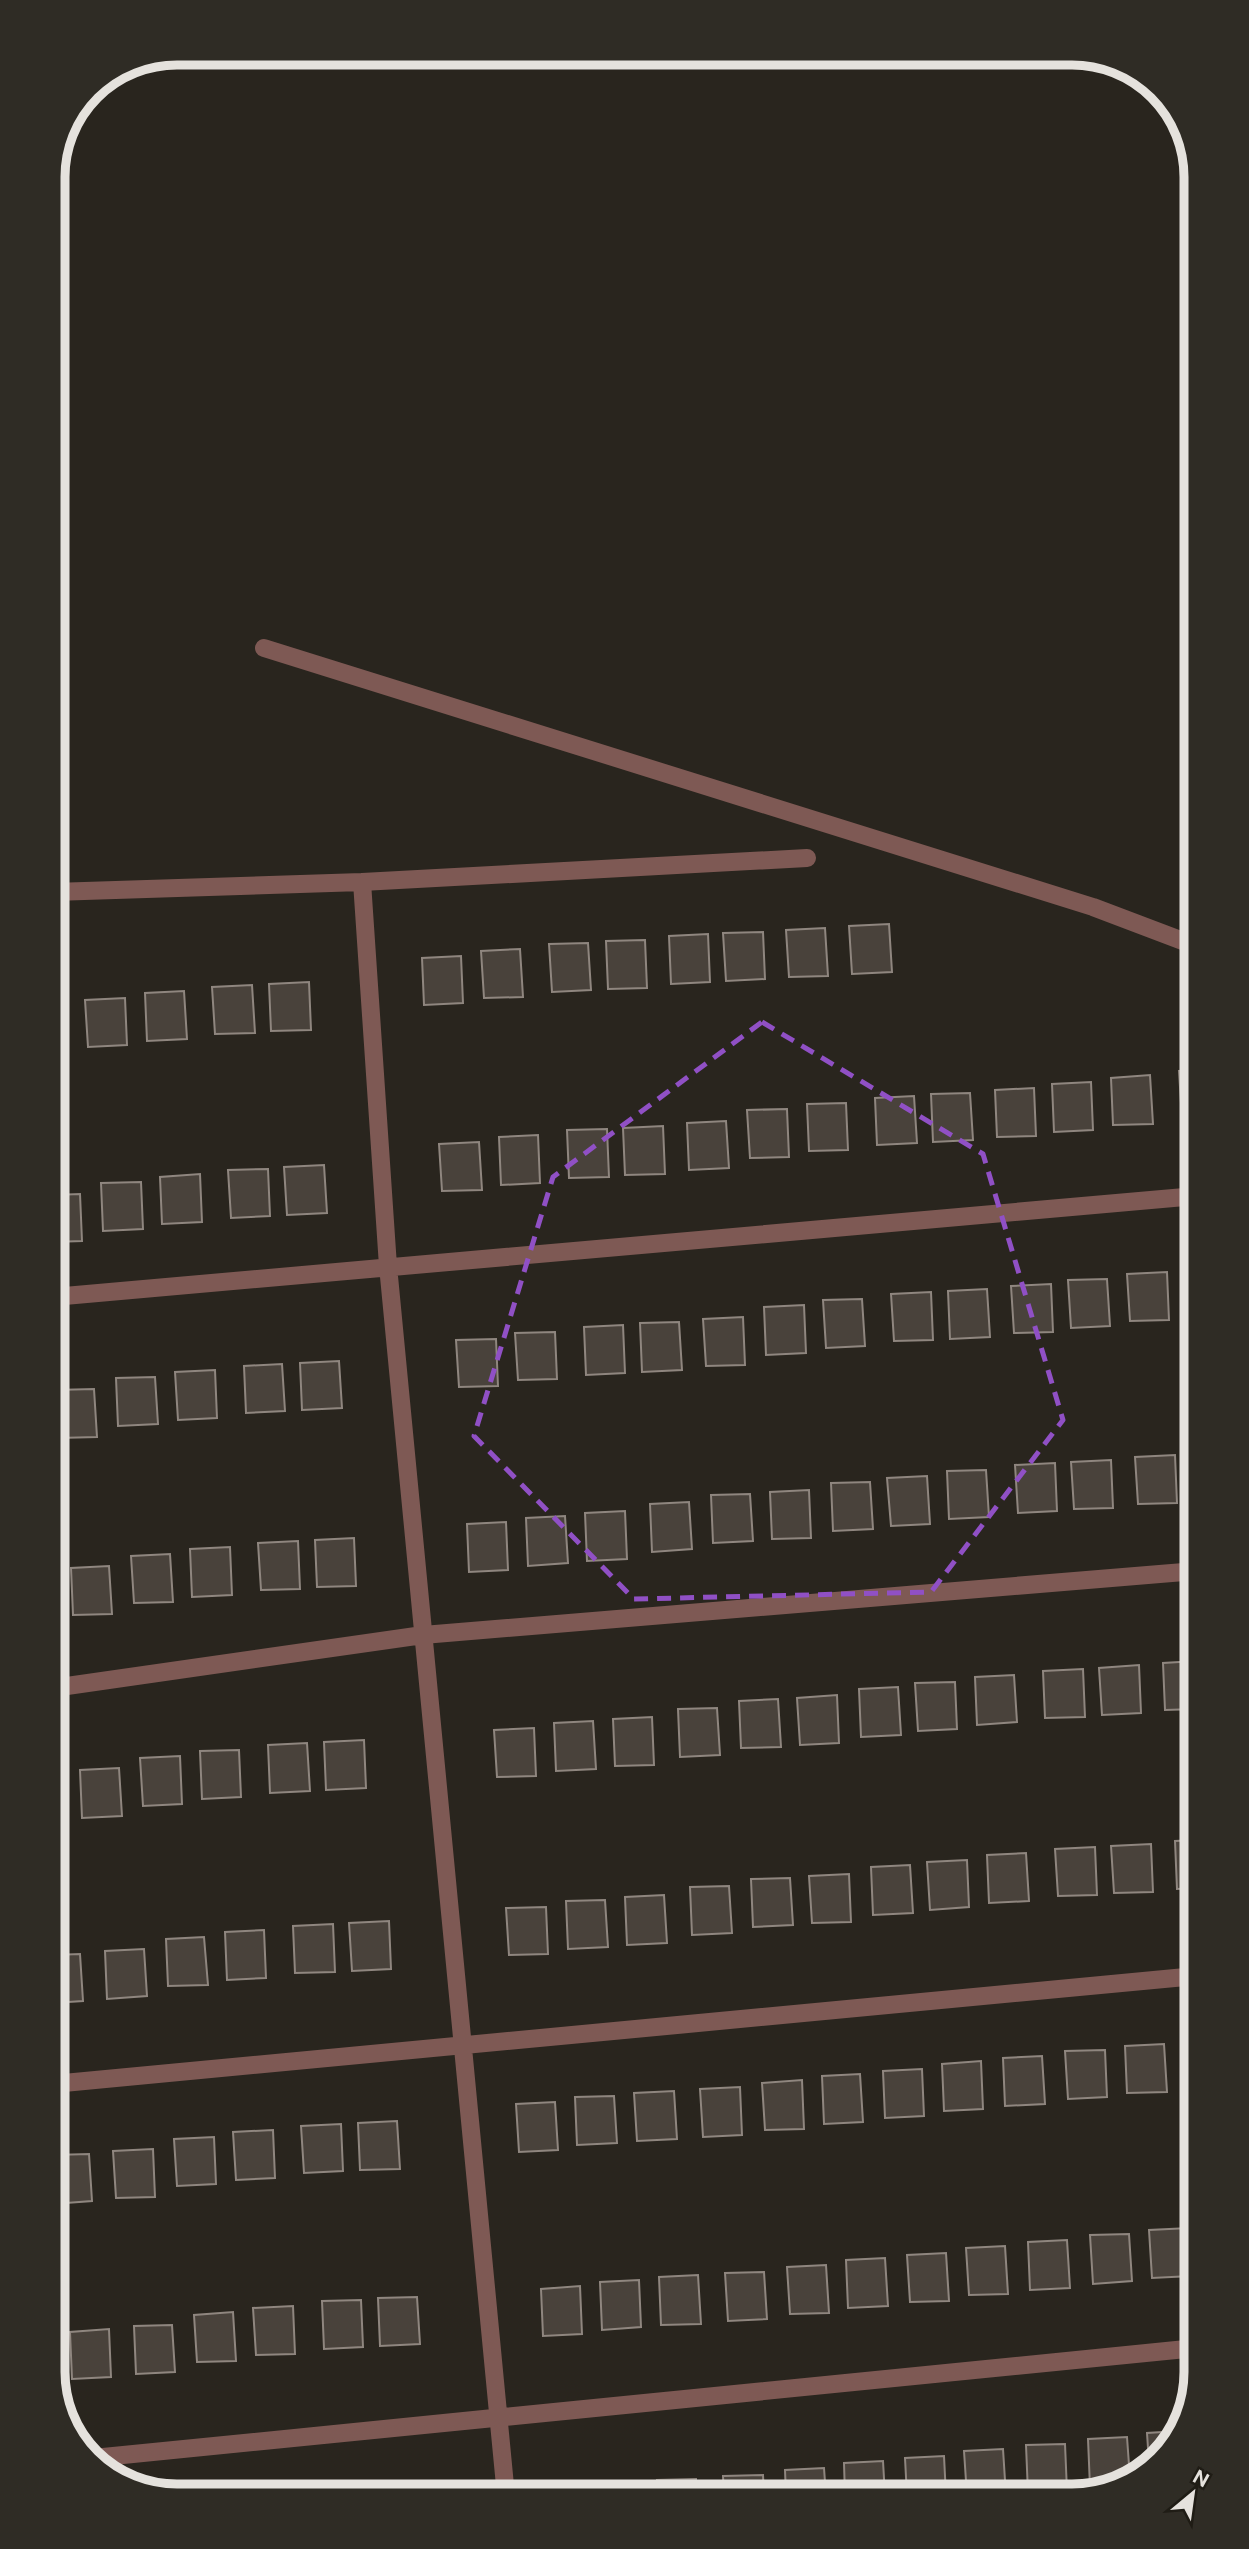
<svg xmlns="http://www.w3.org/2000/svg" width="1249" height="2549" font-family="'Public Sans',sans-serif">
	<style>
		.building { fill: #49423b; stroke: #8f867f; stroke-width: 2 }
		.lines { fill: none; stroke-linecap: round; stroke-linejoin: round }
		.minor { stroke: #7e5954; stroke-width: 18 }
		.marked { fill: none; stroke: #9050c5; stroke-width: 5; stroke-dasharray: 14 9; stroke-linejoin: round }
		.rim { fill: none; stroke: #e5e2dd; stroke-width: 9 }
	</style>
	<rect width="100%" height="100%" fill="#29251e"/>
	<path class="building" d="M889 924 892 972 852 974 849 926Z
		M825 928 828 976 789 977 786 930Z
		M763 932 765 979 726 981 723 933Z
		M708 934 710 982 671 984 669 936Z
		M645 940 647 988 608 989 606 941Z
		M588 943 591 990 552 992 549 944Z
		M520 949 523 997 484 998 481 951Z
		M461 956 463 1003 424 1005 422 958Z
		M309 982 311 1030 271 1031 269 984Z
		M252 985 255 1033 215 1034 212 987Z
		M184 991 187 1039 147 1041 145 993Z
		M125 998 127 1045 88 1047 85 1000Z
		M53 1010H64L66 1058H53Z
		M1196 1070V1118L1182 1119 1179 1071Z
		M1150 1075 1153 1124 1113 1125 1111 1078Z
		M1091 1082 1093 1130 1054 1132 1052 1084Z
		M1034 1088 1036 1136 997 1137 995 1090Z
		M970 1093 973 1140 933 1142 931 1094Z
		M914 1096 917 1143 877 1145 875 1098Z
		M846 1103 848 1150 809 1151 807 1104Z
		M787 1109 789 1157 750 1158 747 1110Z
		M726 1121 729 1168 689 1170 687 1123Z
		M663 1126 665 1174 625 1175 623 1128Z
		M607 1129 609 1177 569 1178 567 1130Z
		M538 1135 540 1183 501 1185 499 1137Z
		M479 1142 482 1190 442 1191 439 1144Z
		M324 1165 327 1213 287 1215 284 1167Z
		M268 1169 270 1216 231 1218 228 1170Z
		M200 1174 202 1222 162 1224 160 1177Z
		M141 1182 143 1229 103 1231 101 1183Z
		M80 1194 82 1241 53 1242V1195Z
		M1167 1272 1169 1320 1130 1321 1127 1274Z
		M1107 1279 1110 1326 1071 1328 1068 1280Z
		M1051 1284 1053 1332 1014 1333 1011 1286Z
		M987 1289 990 1337 950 1339 948 1291Z
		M931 1292 933 1340 894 1341 891 1294Z
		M862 1299 865 1346 826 1348 823 1300Z
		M804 1305 806 1353 766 1355 764 1307Z
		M743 1317 745 1365 706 1366 703 1319Z
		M679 1322 682 1370 642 1372 640 1323Z
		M623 1325 625 1373 586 1375 584 1327Z
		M555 1332 557 1379 518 1380 515 1333Z
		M496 1339 498 1386 459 1387 456 1340Z
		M339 1361 342 1408 302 1410 300 1363Z
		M282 1364 285 1411 246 1413 244 1366Z
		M215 1370 217 1418 178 1420 175 1372Z
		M155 1377 158 1424 118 1426 116 1378Z
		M94 1389 97 1437 58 1438 55 1390Z
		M1175 1455 1177 1503 1138 1504 1135 1457Z
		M1111 1460 1113 1508 1074 1509 1071 1462Z
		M1055 1463 1057 1511 1018 1513 1015 1465Z
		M986 1470 989 1517 949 1519 947 1471Z
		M927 1476 930 1524 891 1526 887 1478Z
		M870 1482 873 1529 833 1531 831 1483Z
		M809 1490 811 1538 772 1539 770 1492Z
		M750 1494 753 1541 713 1543 711 1495Z
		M689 1502 692 1549 652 1552 650 1504Z
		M625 1511 627 1559 587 1561 585 1513Z
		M565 1516 568 1563 528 1566 526 1518Z
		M506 1522 508 1570 469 1572 467 1524Z
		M354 1538 356 1586 317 1587 315 1540Z
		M298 1541 300 1589 261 1590 258 1543Z
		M230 1547 232 1595 192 1597 190 1549Z
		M170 1554 173 1602 134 1603 131 1556Z
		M109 1566 112 1614 73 1615 71 1568Z
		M1196 1661V1709L1165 1710 1163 1663Z
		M1139 1665 1141 1713 1102 1715 1099 1668Z
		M1083 1669 1085 1717 1045 1718 1043 1671Z
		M1014 1675 1017 1722 977 1725 975 1677Z
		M955 1682 957 1729 918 1731 915 1683Z
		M898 1687 901 1735 861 1737 859 1689Z
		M837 1695 839 1743 800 1745 797 1698Z
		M778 1699 781 1747 741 1748 739 1701Z
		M717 1708 720 1755 680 1757 678 1709Z
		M652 1717 654 1765 615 1766 613 1719Z
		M593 1721 596 1769 556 1771 554 1723Z
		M534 1728 536 1776 497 1777 494 1730Z
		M364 1740 366 1788 326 1790 324 1742Z
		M307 1743 310 1791 270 1793 268 1745Z
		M239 1750 241 1797 202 1799 200 1751Z
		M180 1756 182 1804 143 1806 140 1758Z
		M119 1768 122 1816 82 1818 80 1770Z
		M55 1773 58 1821H53V1774Z
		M1196 1840V1888L1177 1889 1175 1841Z
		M1151 1844 1153 1892 1114 1893 1111 1846Z
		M1095 1847 1097 1895 1058 1896 1055 1849Z
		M1026 1853 1029 1901 989 1903 987 1855Z
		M967 1860 969 1907 930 1910 927 1862Z
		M910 1865 913 1913 873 1915 871 1867Z
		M849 1874 851 1922 812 1923 809 1876Z
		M790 1878 793 1925 753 1927 751 1879Z
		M729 1886 732 1933 692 1935 690 1887Z
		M664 1895 667 1943 627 1945 625 1897Z
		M605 1900 608 1947 568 1949 566 1901Z
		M546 1907 548 1954 509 1955 506 1908Z
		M389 1921 391 1969 352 1971 349 1923Z
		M333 1924 335 1972 295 1973 293 1926Z
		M264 1930 266 1978 227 1980 225 1932Z
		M204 1937 208 1985 168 1986 166 1939Z
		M144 1949 147 1996 107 1999 105 1951Z
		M80 1954 83 2001 53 2003V1955Z
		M1196 2041V2089H1190L1187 2042Z
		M1164 2044 1167 2092 1127 2093 1125 2046Z
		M1105 2050 1107 2097 1068 2099 1065 2051Z
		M1042 2056 1045 2104 1005 2106 1003 2058Z
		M981 2061 983 2109 944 2111 942 2064Z
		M922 2069 924 2116 885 2118 883 2071Z
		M860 2074 863 2122 824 2124 822 2076Z
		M802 2080 804 2129 765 2130 762 2083Z
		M740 2087 742 2135 703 2137 700 2089Z
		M674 2091 677 2139 637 2141 634 2093Z
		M614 2096 617 2143 577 2145 575 2097Z
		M555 2102 558 2150 519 2152 516 2104Z
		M397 2121 400 2169 360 2170 358 2123Z
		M341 2124 343 2171 304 2173 301 2126Z
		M273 2130 275 2178 236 2180 233 2132Z
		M214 2137 216 2184 177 2186 174 2139Z
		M153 2149 155 2197 116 2198 113 2151Z
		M89 2154 92 2201 53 2204V2155Z
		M1189 2228 1191 2276 1152 2278 1149 2230Z
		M1129 2234 1132 2281 1093 2284 1090 2235Z
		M1067 2240 1070 2288 1030 2290 1028 2242Z
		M1005 2246 1008 2294 969 2295 966 2248Z
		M946 2253 949 2301 910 2302 907 2255Z
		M885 2258 888 2306 848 2308 846 2260Z
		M826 2265 829 2313 790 2314 787 2267Z
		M764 2272 767 2319 728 2321 725 2273Z
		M698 2275 701 2324 661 2325 659 2277Z
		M639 2280 641 2327 602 2330 600 2282Z
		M580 2286 582 2334 543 2336 541 2289Z
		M417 2297 420 2344 380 2346 378 2298Z
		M361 2300 363 2347 324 2349 322 2301Z
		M293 2306 295 2354 256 2355 253 2308Z
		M233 2312 236 2361 197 2362 194 2315Z
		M172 2325 175 2372 136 2374 134 2326Z
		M109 2329 111 2377 72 2379 70 2332Z
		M1178 2431 1175 2442 1149 2463 1147 2433Z
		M1127 2437 1130 2479 1122 2485 1090 2487 1088 2439Z
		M1065 2444 1067 2491 1028 2493 1026 2445Z
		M1003 2449 1006 2496H967L964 2451Z
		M944 2456 946 2496H907L905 2458Z
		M883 2461 885 2496H845L844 2463Z
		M824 2468 826 2496H786L785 2470Z
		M763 2475 764 2496H724L723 2476Z
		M696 2479 697 2496H658L657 2480Z
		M637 2483V2496H598L597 2485Z
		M578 2489V2496H539L538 2492Z
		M435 2490 436 2496H397L396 2492Z
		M379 2493V2496H340V2495Z"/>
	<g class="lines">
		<path class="minor" d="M264 648 1093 907 1196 946
			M362 882 388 1266 506 2496
			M53 892 362 882 807 858
			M53 1297 1196 1196
			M53 1688 423 1635 1196 1571
			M53 2084 1196 1976
			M93 2458 1196 2348"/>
	</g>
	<path class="marked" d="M762 1022 983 1154 1063 1420 931 1592 634 1599 474 1436 553 1177Z"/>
	<path d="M0 0H1249V2549H0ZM177 65H1072A112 112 0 0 1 1184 177V2372A112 112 0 0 1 1072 2484H177A112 112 0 0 1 65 2372V177A112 112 0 0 1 177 65Z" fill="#2f2c25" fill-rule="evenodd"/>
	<path class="rim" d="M177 65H1072A112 112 0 0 1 1184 177V2372A112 112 0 0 1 1072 2484H177A112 112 0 0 1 65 2372V177A112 112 0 0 1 177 65Z"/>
	<g transform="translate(1193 2493) rotate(29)" stroke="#1f1c15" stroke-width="5" paint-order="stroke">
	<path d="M0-5L12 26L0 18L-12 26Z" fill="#e5e2dd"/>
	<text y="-10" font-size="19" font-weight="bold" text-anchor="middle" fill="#e5e2dd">N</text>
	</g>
</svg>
